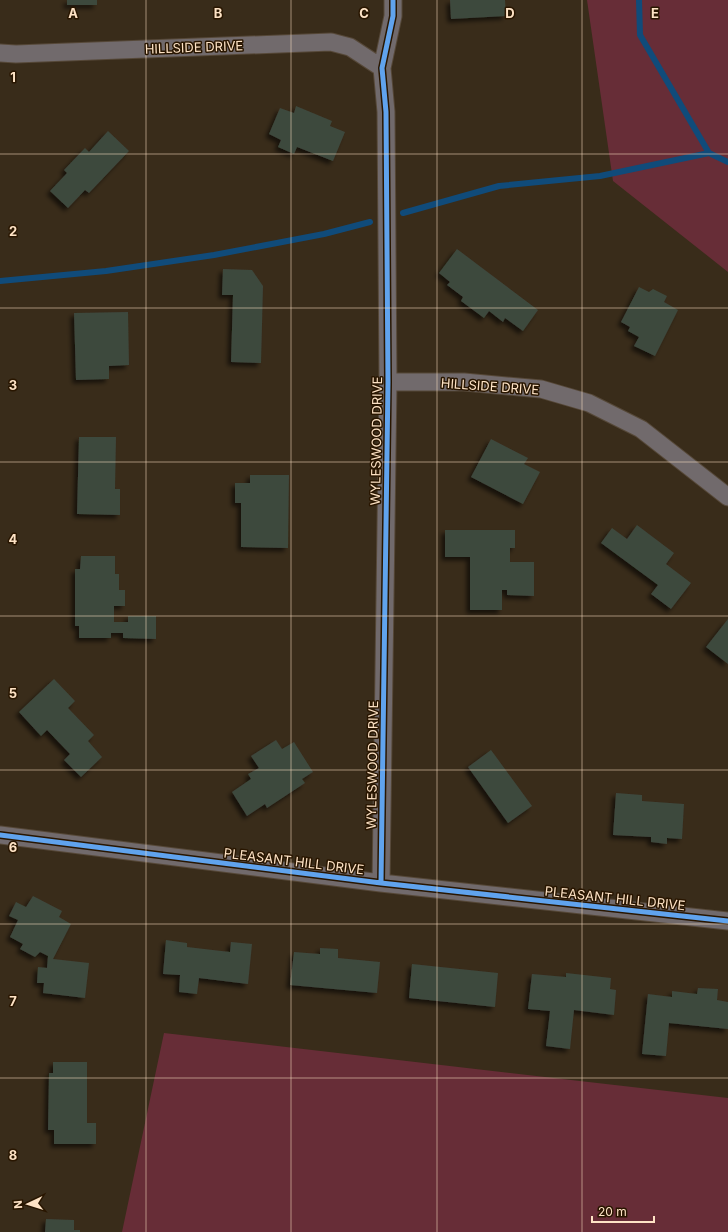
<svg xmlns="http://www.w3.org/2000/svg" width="728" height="1232" font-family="Inter,sans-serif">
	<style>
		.green { fill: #672d37 }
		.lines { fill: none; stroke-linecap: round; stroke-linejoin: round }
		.stream { stroke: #104b7a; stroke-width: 6 }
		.building { fill: #3e483e; filter: url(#shadow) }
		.street-casing { stroke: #564838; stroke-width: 19 }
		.street { stroke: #716a6c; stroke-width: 17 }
		.cycleway-casing { stroke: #291600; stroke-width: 8 }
		.cycleway { stroke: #60a3ed; stroke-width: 5 }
		.grid { fill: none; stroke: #fee3c5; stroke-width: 1; stroke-opacity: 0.55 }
		.labels { text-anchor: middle; stroke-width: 3; stroke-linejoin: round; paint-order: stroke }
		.street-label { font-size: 13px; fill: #fee3c5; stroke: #291600 }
		.grid-label { font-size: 13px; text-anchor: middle; font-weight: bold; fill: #fee3c5; stroke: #291600; stroke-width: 3; stroke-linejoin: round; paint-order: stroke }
	</style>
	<defs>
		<filter id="shadow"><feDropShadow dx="-3.5" dy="3.5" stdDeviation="2" flood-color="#0009"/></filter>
	</defs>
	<rect width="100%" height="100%" fill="#392c1a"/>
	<path class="green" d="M587 0H728V272L613 181Z
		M164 1033 728 1098V1232H122Z"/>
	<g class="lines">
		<path class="stream" d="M639 0 640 35 709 153 728 162
			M403 213 499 186 600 176 709 153
			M0 281 106 271 214 255 324 234 370 222"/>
	</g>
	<path class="building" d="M67 0H97V5H67Z
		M450 0H505L506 16 451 19Z
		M296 106 332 121 330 126 345 132 333 161 297 147 294 154 278 147 281 140 269 134 280 108 294 113Z
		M108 131 129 151 89 193 85 190 68 208 50 191 67 173 64 170 85 148 89 152Z
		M457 249 538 310 523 331 505 318 503 322 489 311 484 318 461 301 463 297 447 285 450 282 439 273Z
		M223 269 252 270 263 286 261 363 231 362 233 295H222Z
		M639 287 649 292 653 289 667 296 664 302 678 310 655 356 634 346 639 337 628 331 630 327 621 322Z
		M128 312 129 365 109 366V379L76 380 74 313Z
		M79 437H116L115 489H120V515L77 514Z
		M491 439 528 458 524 464 540 472 523 504 471 477Z
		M250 475H289L288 548 241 547V503H235V483H250Z
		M637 525 674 553 666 564 691 583 671 609 651 594 658 585 601 543 612 528 627 539Z
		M445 530H515V548H510V562H534V596L507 595V590H502V610H470V557H445Z
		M81 556H115V574H119V590H125V606H114V622H128V616H156V639L123 638V633H111V638H79V626H75V569H80Z
		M728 619V664L706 647Z
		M54 679 75 701 68 708 94 735 88 741 102 757 81 777 64 760 70 754 47 730 41 736 19 712Z
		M276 740 282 749 294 742 313 772 302 779 305 783 267 808 265 804 247 816 232 792 251 779 248 774 259 768 251 756Z
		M491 750 532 806 508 823 468 767Z
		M616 793 642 795V801L684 804 682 839 667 838V844L651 842V837L613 835Z
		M33 896 62 911 59 917 71 924 53 959 89 963 85 998 43 993 44 983H37L38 967 47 968 48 956 40 952 35 957 20 949 23 944 10 937 18 920 9 916 16 902 26 907Z
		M166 940 187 943V947L230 952 231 942 252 944 248 984 199 978 197 994 179 992 180 975 163 974Z
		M320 948 338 949V958L380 962 377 993 290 985 294 952 320 954Z
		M412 964 498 973 495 1007 409 998Z
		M566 973 611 978 610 989 616 990 614 1015 574 1010 570 1049 546 1046 550 1011 528 1009 532 974 566 977Z
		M698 988 718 989 717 1000 728 1002V1029L669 1023 666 1056 642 1054 648 994 672 997V991L697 994Z
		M53 1062H87V1123H96V1144H54V1130H48L49 1073H53Z
		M46 1219 74 1220V1230H80V1232H45Z"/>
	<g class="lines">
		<defs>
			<path id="street" d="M0 53 16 54 331 42 350 47 382 68
				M388 382H464L541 389 589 403 641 429 728 497
				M0 835 381 883 728 921
				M381 883 388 382 386 112 382 68 393 16V0"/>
		</defs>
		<use href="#street" class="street-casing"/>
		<use href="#street" class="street"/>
		<defs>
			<path id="cycleway" d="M0 835 381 883 728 921
				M381 883 388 382 386 112 382 68 393 16V0"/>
		</defs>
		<use href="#cycleway" class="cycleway-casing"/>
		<use href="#cycleway" class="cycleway"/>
	</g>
	<path class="grid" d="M146 0V1232M291 0V1232M437 0V1232M582 0V1232M0 154H728M0 308H728M0 462H728M0 616H728M0 770H728M0 924H728M0 1078H728"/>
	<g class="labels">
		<g class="street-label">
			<text transform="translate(194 47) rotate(-2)" y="5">HILLSIDE DRIVE</text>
			<text transform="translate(490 386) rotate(4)" y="5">HILLSIDE DRIVE</text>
			<text transform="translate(376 441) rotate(-89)" y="5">WYLESWOOD DRIVE</text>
			<text transform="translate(372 765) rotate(-89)" y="5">WYLESWOOD DRIVE</text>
			<text transform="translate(294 861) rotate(7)" y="5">PLEASANT HILL DRIVE</text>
			<text transform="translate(615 898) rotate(6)" y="5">PLEASANT HILL DRIVE</text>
		</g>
	</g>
	<g class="grid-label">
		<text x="73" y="18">A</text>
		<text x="218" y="18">B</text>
		<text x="364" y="18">C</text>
		<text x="510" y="18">D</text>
		<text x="655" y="18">E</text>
		<text x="13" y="82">1</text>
		<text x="13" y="236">2</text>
		<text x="13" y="390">3</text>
		<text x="13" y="544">4</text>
		<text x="13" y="698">5</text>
		<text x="13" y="852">6</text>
		<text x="13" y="1006">7</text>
		<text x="13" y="1160">8</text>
	</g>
	<g transform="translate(28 1204) rotate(266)" stroke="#291600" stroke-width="3" paint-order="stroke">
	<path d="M0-3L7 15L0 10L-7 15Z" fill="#fee3c5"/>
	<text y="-6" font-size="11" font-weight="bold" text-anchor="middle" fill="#fee3c5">N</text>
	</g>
	<path d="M592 1216v6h62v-6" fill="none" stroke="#fee3c5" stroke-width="2"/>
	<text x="598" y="1216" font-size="12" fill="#fee3c5" stroke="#291600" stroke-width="3" paint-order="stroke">20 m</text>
</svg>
